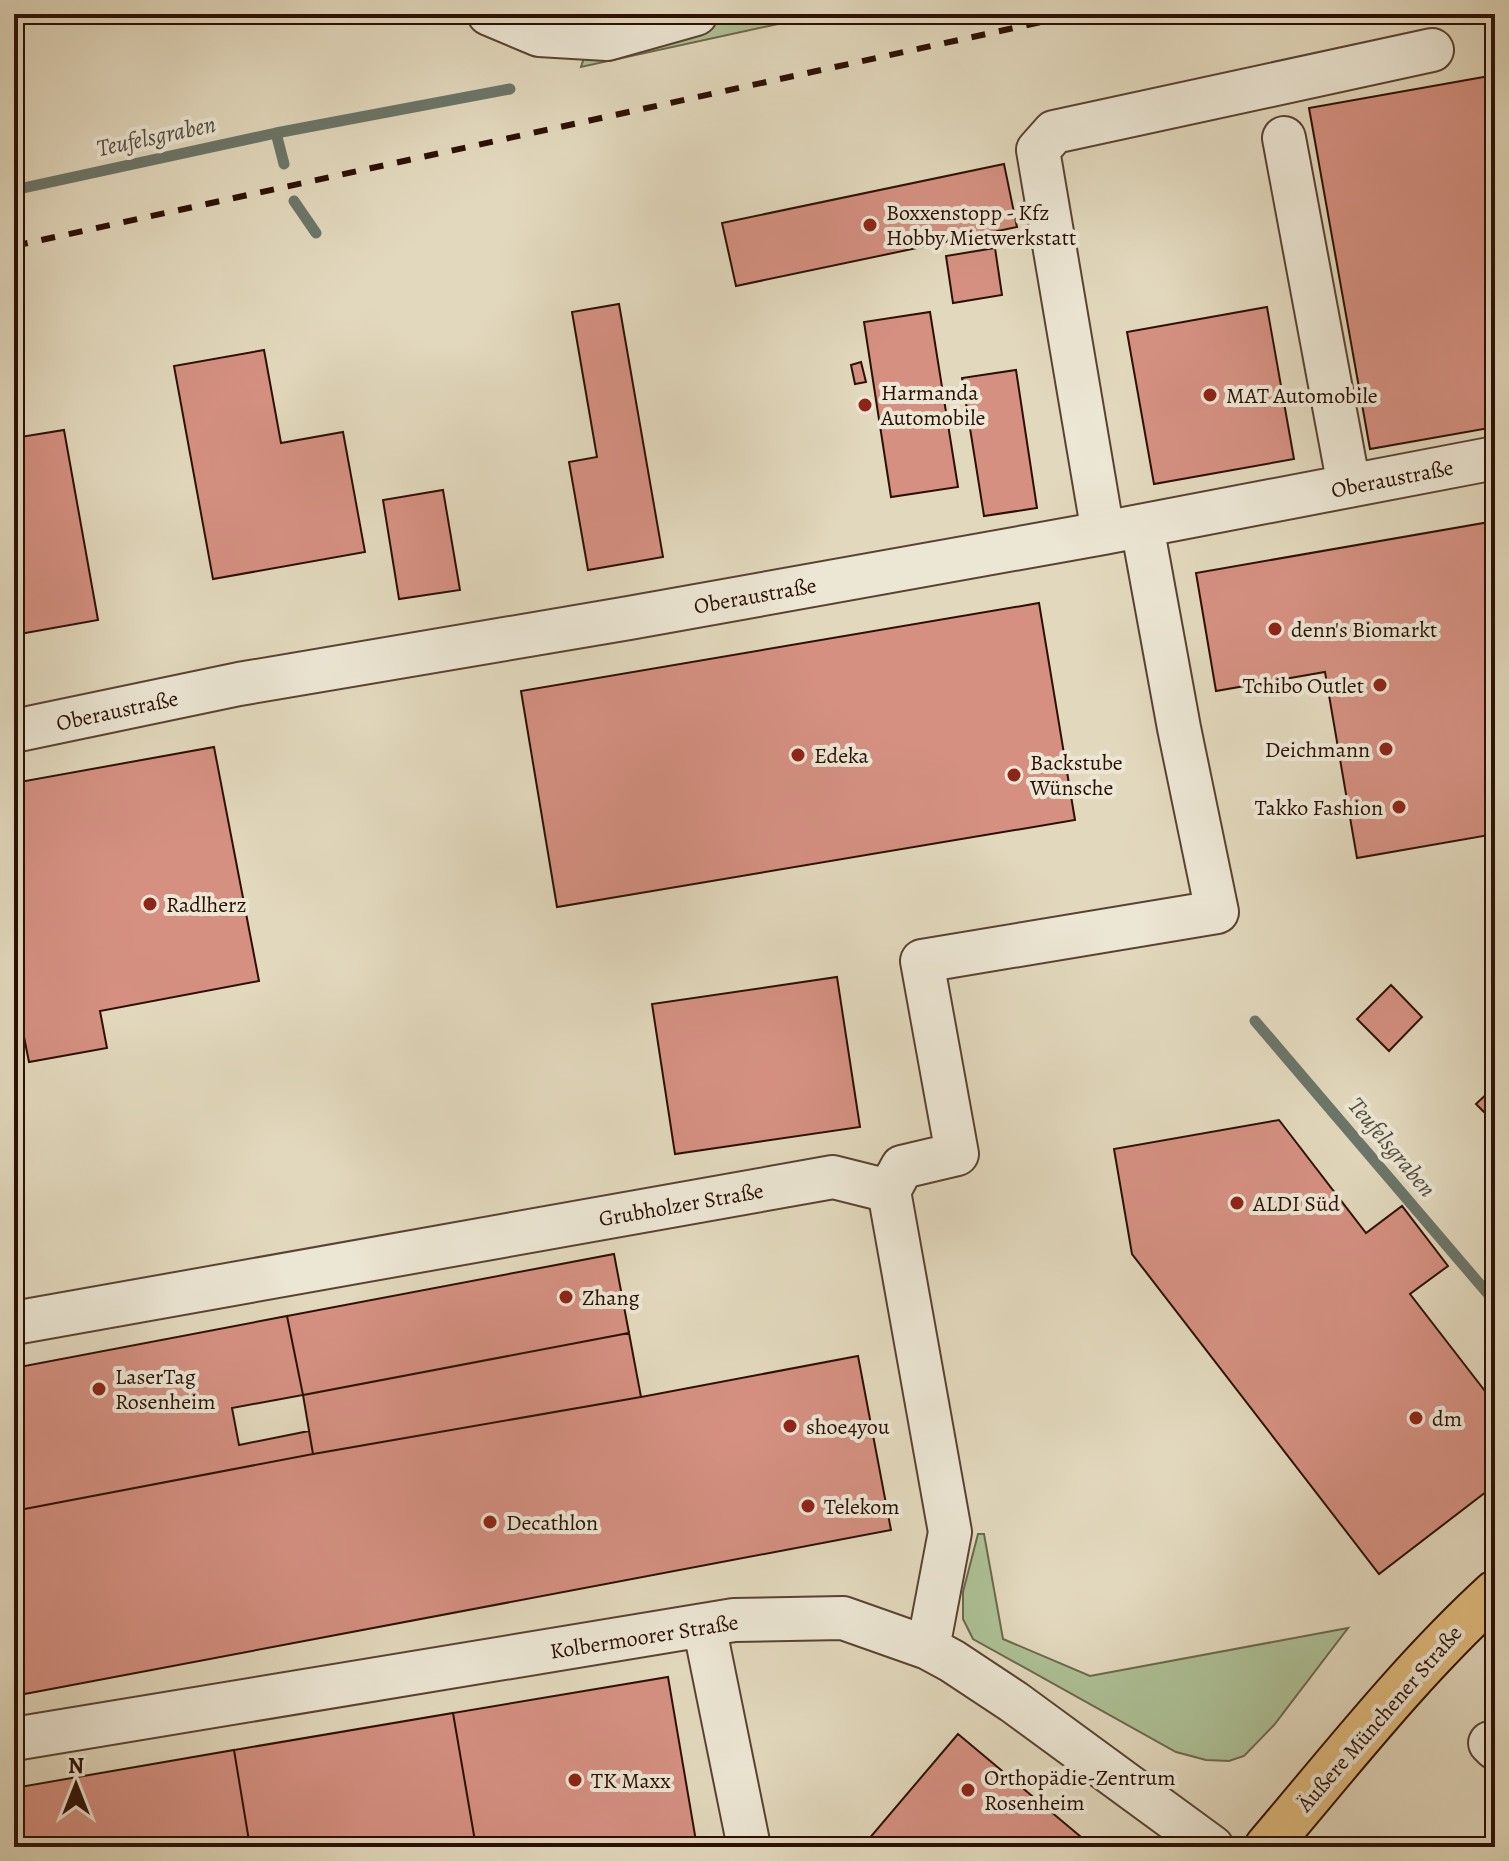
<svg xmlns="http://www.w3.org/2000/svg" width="1509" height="1861" font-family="Alegreya,serif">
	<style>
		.green { fill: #adc096; stroke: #6c684d; stroke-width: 2 }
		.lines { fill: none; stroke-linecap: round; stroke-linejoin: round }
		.stream { stroke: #6b7669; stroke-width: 11 }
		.building { fill: #d59082; stroke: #2c1004; stroke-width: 2 }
		.minor-casing { stroke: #5a4232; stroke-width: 46 }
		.major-casing { stroke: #2c1004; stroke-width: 48 }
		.minor { stroke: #ece6d4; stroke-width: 42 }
		.major { stroke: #e1bc7e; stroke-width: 44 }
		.rail { stroke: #2c1004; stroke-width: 6; stroke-dasharray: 14 14; stroke-linecap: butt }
		.poi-dot { fill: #8f2418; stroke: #ece6d4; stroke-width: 3 }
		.labels { text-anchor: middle; stroke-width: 8; stroke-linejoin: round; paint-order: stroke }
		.poi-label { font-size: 22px; fill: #2c1004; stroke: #ece6d4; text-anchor: start }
		.street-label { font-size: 22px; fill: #2c1004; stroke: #ece6d4 }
		.water-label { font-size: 24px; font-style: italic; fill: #514c3f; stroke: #ece6d4 }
	</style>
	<rect width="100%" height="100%" fill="#e2d8bd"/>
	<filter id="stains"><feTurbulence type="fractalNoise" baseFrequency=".0025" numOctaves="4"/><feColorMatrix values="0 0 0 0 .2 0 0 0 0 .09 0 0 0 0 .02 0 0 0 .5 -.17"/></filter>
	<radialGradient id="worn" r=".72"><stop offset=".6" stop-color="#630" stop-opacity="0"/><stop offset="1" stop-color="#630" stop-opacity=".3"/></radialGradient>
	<path class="green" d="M637 14H824L581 67 594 27Z
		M978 1534H984L1003 1639 1090 1676 1348 1628 1274 1725 1244 1756 1229 1761 1206 1760 1176 1752 973 1639 963 1619V1592Z"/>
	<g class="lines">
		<path class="stream" d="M276 133 510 89
			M14 190 276 133 284 164
			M294 201 316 233
			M1255 1021 1495 1302"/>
	</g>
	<path class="building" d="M1495 75V427L1370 449 1309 108Z
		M1004 164 1017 227 736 286 722 223Z
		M995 248 1002 295 953 303 946 256Z
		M619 304 663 557 588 570 569 462 597 457 572 312Z
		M1267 307 1294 459 1154 484 1127 332Z
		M930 312 958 487 891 497 864 322Z
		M264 350 281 443 343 432 365 552 213 579 174 366Z
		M861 362 866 382 855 384 851 365Z
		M1016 370 1037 508 984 516 962 378Z
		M64 430 98 620 14 635V438Z
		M443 490 460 590 399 599 383 500Z
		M1495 521V834L1357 858 1325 672 1216 691 1196 573Z
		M1039 603 1075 820 557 907 521 691Z
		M214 747 259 981 100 1011 107 1048 29 1062 14 987V783Z
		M837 977 860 1127 675 1154 652 1004Z
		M1391 985 1422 1017 1389 1051 1357 1019Z
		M1495 1086V1123L1476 1104Z
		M1279 1120 1366 1233 1402 1206 1448 1266 1410 1294 1495 1404V1485L1379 1574 1132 1254 1114 1149Z
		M614 1254 629 1333 303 1395 287 1316Z
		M287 1316 303 1395 232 1408 239 1445 309 1431 313 1454 14 1511V1368Z
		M629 1333 641 1397 313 1454 303 1395Z
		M858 1356 891 1530 14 1696V1511L313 1454 641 1397Z
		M668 1677 697 1847H476L453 1713Z
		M453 1713 476 1847H250L234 1750Z
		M958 1734 1093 1847H862Z
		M234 1750 250 1847H14V1788Z"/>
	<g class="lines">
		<defs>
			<path id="minor" d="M489 14 539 35 607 39 696 14
				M1284 138 1349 486
				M1103 533 1038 150 1054 132 1432 50
				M14 731 239 684 629 618 1103 533 1495 458
				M889 1191 902 1167 957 1154 922 961 1217 912 1179 728 1142 526
				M14 1323 833 1177 889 1191 950 1532 928 1648
				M704 1625 749 1847
				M14 1739 734 1620 843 1618 928 1648 952 1661 1014 1702 1212 1847
				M1490 1743 1495 1748"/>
			<path id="major" d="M1267 1847C1341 1760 1411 1670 1495 1593"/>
		</defs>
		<use href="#minor" class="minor-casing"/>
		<use href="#major" class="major-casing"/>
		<use href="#minor" class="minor"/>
		<use href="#major" class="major"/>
		<path class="rail" d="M14 246 1078 14"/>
	</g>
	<g class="poi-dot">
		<circle cx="870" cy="225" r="8"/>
		<circle cx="1210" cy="395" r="8"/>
		<circle cx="865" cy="405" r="8"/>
		<circle cx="1275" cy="629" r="8"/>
		<circle cx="1380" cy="685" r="8"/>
		<circle cx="1386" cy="749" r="8"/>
		<circle cx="798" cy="755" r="8"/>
		<circle cx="1014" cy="775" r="8"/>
		<circle cx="1399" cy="807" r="8"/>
		<circle cx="150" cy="904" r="8"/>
		<circle cx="1237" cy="1203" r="8"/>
		<circle cx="566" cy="1297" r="8"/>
		<circle cx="99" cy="1389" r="8"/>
		<circle cx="1416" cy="1418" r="8"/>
		<circle cx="790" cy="1426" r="8"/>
		<circle cx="808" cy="1506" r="8"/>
		<circle cx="490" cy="1522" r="8"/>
		<circle cx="575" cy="1780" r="8"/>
		<circle cx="968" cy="1790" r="8"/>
	</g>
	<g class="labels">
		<g class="poi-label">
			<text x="886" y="220">Boxxenstopp - Kfz<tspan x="886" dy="25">Hobby Mietwerkstatt</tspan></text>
			<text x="881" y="400">Harmanda<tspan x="881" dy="25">Automobile</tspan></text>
			<text x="1226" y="403">MAT Automobile</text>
			<text x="1291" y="637">denn's Biomarkt</text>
			<text x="1364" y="693" text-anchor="end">Tchibo Outlet</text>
			<text x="1370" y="757" text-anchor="end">Deichmann</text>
			<text x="814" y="763">Edeka</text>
			<text x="1030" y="770">Backstube<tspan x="1030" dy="25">Wünsche</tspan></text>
			<text x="1383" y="815" text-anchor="end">Takko Fashion</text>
			<text x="166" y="912">Radlherz</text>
			<text x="1253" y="1211">ALDI Süd</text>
			<text x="582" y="1305">Zhang</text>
			<text x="115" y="1384">LaserTag<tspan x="115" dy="25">Rosenheim</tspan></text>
			<text x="1432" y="1426">dm</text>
			<text x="806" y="1434">shoe4you</text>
			<text x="824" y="1514">Telekom</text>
			<text x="506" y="1530">Decathlon</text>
			<text x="984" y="1785">Orthopädie-Zentrum<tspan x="984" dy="25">Rosenheim</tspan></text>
			<text x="591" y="1788">TK Maxx</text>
		</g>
		<g class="street-label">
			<text transform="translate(1392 478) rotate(-11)" y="8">Oberaustraße</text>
			<text transform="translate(755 595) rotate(-10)" y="8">Oberaustraße</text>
			<text transform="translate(117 710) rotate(-12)" y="8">Oberaustraße</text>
			<text transform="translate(681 1204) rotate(-10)" y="8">Grubholzer Straße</text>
			<text transform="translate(644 1636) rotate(-9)" y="8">Kolbermoorer Straße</text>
			<text transform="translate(1379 1718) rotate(-49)" y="8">Äußere Münchener Straße</text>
		</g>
		<g class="water-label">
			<text transform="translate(156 136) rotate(-12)" y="8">Teufelsgraben</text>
			<text transform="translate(1392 1147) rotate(50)" y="8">Teufelsgraben</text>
		</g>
	</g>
	<rect width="1509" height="1861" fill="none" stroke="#e2d8bd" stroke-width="48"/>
	<rect x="16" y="16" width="1477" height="1829" fill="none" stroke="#2c1004" stroke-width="4"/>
	<rect x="24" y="24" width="1461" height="1813" fill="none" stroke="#2c1004" stroke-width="2"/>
	<g transform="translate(76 1785)" stroke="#ece6d4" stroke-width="6" paint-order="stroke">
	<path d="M0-6L14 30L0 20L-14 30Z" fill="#2c1004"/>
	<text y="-12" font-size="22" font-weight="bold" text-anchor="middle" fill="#2c1004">N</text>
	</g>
	<rect width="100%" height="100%" filter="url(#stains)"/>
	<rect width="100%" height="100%" fill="url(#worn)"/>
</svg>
